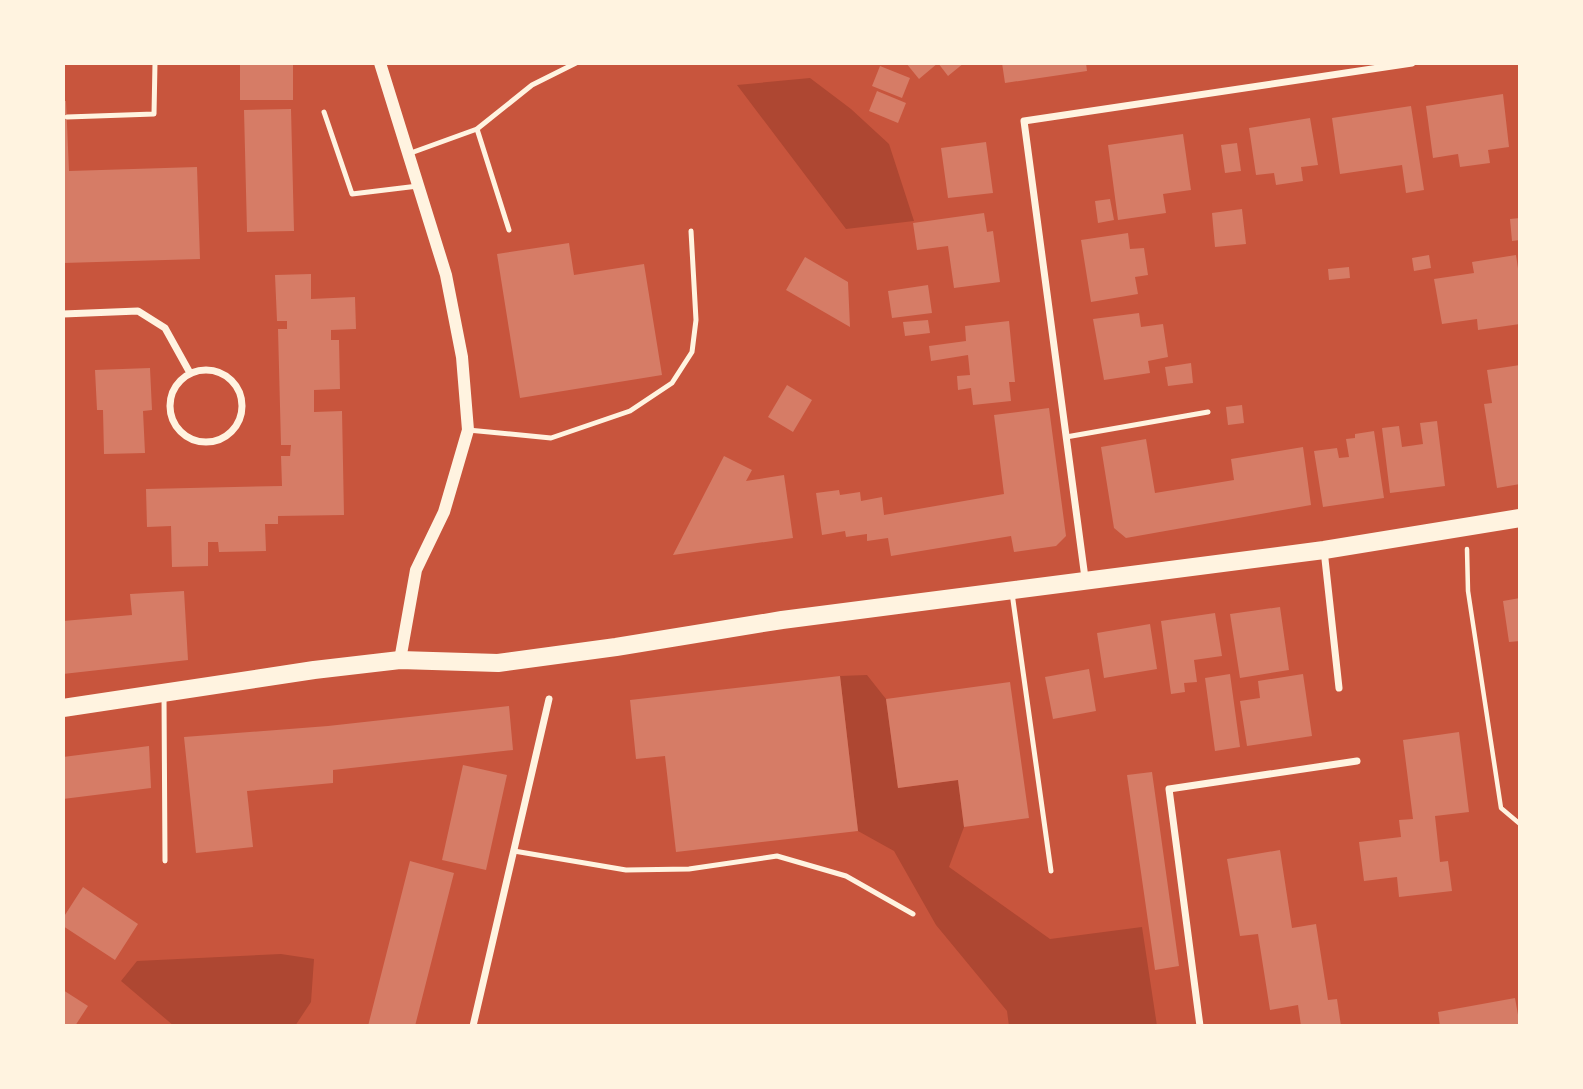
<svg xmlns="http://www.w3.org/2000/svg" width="1583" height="1089" font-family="'Fira Sans Condensed',sans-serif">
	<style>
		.green { fill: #ae4732 }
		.building { fill: #d67c66 }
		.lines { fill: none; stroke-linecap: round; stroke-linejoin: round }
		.path { stroke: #fff3e0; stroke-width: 4.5 }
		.service { stroke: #fff3e0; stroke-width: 5 }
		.minor { stroke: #fff3e0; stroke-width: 7 }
		.tertiary { stroke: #fff3e0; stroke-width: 12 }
		.primary { stroke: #fff3e0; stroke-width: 18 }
	</style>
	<rect width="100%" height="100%" fill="#c8553d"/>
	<path class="green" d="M810 78 851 109 889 144 914 221 846 229 737 85Z
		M867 675 886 699 898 788 958 780 964 827 949 867 1050 939 1142 927 1157 1026H1009L1007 1011 936 925 894 851 858 831 840 676Z
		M281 954 314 959 311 1002 295 1026H174L121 981 137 961Z"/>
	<path class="building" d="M240 63H293V100H240Z
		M906 63H964L948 76 938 63 919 79Z
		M1002 63H1086L1087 71 1005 83Z
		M880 66 910 78 902 98 872 86Z
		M877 91 906 103 898 123 869 111Z
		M1503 94 1509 147 1488 150 1490 163 1460 167 1458 154 1433 158 1426 106Z
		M63 101H66L69 171 197 167 200 259 63 263Z
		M1411 106 1424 190 1406 193 1402 165 1340 174 1332 118Z
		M291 109 294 231 247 232 244 110Z
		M1310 118 1318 165 1301 167 1303 181 1276 185 1274 173 1256 175 1249 128Z
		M1183 134 1191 190 1163 194 1166 213 1118 220 1108 145Z
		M986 142 993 193 948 198 941 148Z
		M1237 143 1241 171 1225 173 1221 145Z
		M1110 199 1114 220 1098 223 1095 201Z
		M1242 209 1246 244 1215 247 1212 213Z
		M984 213 987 232 993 231 1000 282 954 288 948 246 917 250 913 223Z
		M1520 218V240L1512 241 1510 219Z
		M1128 233 1130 249 1144 248 1148 275 1135 277 1138 294 1091 302 1081 240Z
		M569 243 574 275 644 264 662 375 520 398 497 254Z
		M1429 255 1431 268 1414 271 1412 258Z
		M1516 255 1520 282V324L1478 330 1477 319 1442 324 1434 279 1474 273 1472 262Z
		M805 257 848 282 850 327 786 290Z
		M1349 267 1350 278 1329 280 1328 269Z
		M311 274V299L355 297 356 329 331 330V340H339L340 389 314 390V412L342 411 344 515 278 516V524H265L266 551 219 552 218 542H208V566L172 567 171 526 147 527 146 489 282 486 281 456H290L291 445H281L278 329H287V321H277L275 275Z
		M928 285 932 313 892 318 888 291Z
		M1139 313 1141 327 1163 324 1168 357 1148 361 1150 373 1104 380 1093 319Z
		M928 320 930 333 905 336 903 322Z
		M1009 321 1015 382H1009L1011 401 973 405 971 388 958 390 957 376 970 375 968 355 931 361 929 346 966 341 965 326Z
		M1191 363 1193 383 1168 386 1165 367Z
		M1520 365V484L1497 488 1484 404 1492 403 1487 370Z
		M150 368 152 410 143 411 145 453 104 454 103 410H97L95 370Z
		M787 385 812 400 793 432 768 417Z
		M1242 405 1244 423 1228 425 1226 407Z
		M1049 408 1066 536 1056 546 1014 552 1011 536 891 556 888 538 867 541V534L846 537 845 531 822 535 816 493 839 490 840 495 860 492 861 501 882 497 884 515 1004 494 994 415Z
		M1437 421 1445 486 1390 493 1382 428 1399 426 1402 447 1423 444 1420 423Z
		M1374 431 1384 498 1323 507 1314 451 1337 448 1339 458 1349 457 1346 439 1355 438V434Z
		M1146 439 1155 493 1234 480 1231 459 1303 447 1311 505 1126 538 1114 528 1101 447Z
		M724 456 752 470 746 481 784 475 793 538 673 555Z
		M184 591 188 660 63 674V621L132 615 130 594Z
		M1520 598V641L1509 642 1503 601Z
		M1280 607 1289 670 1240 678 1230 614Z
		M1215 613 1222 656 1194 660 1197 682 1184 683 1185 692 1171 694 1161 621Z
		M1150 624 1157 669 1104 678 1097 633Z
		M1089 669 1096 711 1053 719 1045 677Z
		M1230 674 1240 747 1215 751 1205 678Z
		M1303 674 1312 736 1247 746 1240 701 1260 698 1258 681Z
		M840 676 858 831 676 852 665 756 636 759 630 700Z
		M1010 682 1029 818 964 827 958 780 898 788 886 699Z
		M509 706 513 750 333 770V783L247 791 253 847 196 853 184 737 328 726Z
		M1459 732 1469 812 1435 816 1440 862 1448 861 1452 891 1399 897 1397 877 1364 881 1359 842 1401 837 1399 820 1413 819 1403 740Z
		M149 746 151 788 63 799V757Z
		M463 765 507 775 486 870 442 860Z
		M1152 772 1179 966 1155 970 1127 775Z
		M1280 850 1292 928 1316 924 1328 1000 1337 999 1341 1026H1301L1298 1005 1270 1010 1258 934 1240 936 1227 859Z
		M410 861 454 873 415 1026H368Z
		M83 887 138 924 115 960 63 926V918Z
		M63 990 88 1006 75 1026H63Z
		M1515 998 1520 1026H1440L1438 1012Z"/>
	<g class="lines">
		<path class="path" d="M1467 549 1468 591 1501 808 1520 824"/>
		<path class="service" d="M324 112 352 194 418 186
			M67 117 154 114 155 63
			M477 129 509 230
			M408 154 477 129 532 85 576 63
			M468 430 551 438 630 411 672 383 692 352 696 320 691 231
			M1066 437 1208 412
			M1012 593 1051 871
			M164 695 165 861
			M514 851 626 870 689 869 777 856 846 876 913 914"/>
		<path class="minor" d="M63 314 138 311 165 328 190 373
			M170 406a36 36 0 1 1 72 0a36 36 0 1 1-72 0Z
			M1324 550 1339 688
			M1085 578 1024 121 1412 63
			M473 1026 549 699
			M1200 1026 1169 789 1357 761"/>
		<path class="tertiary" d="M380 63 446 275 462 357 468 430 444 512 416 570 400 660"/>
		<path class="primary" d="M63 708 314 670 400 660 498 663 616 647 782 620 1324 550 1520 518"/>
	</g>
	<rect width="1583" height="1089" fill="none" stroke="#fff3e0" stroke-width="130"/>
</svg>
